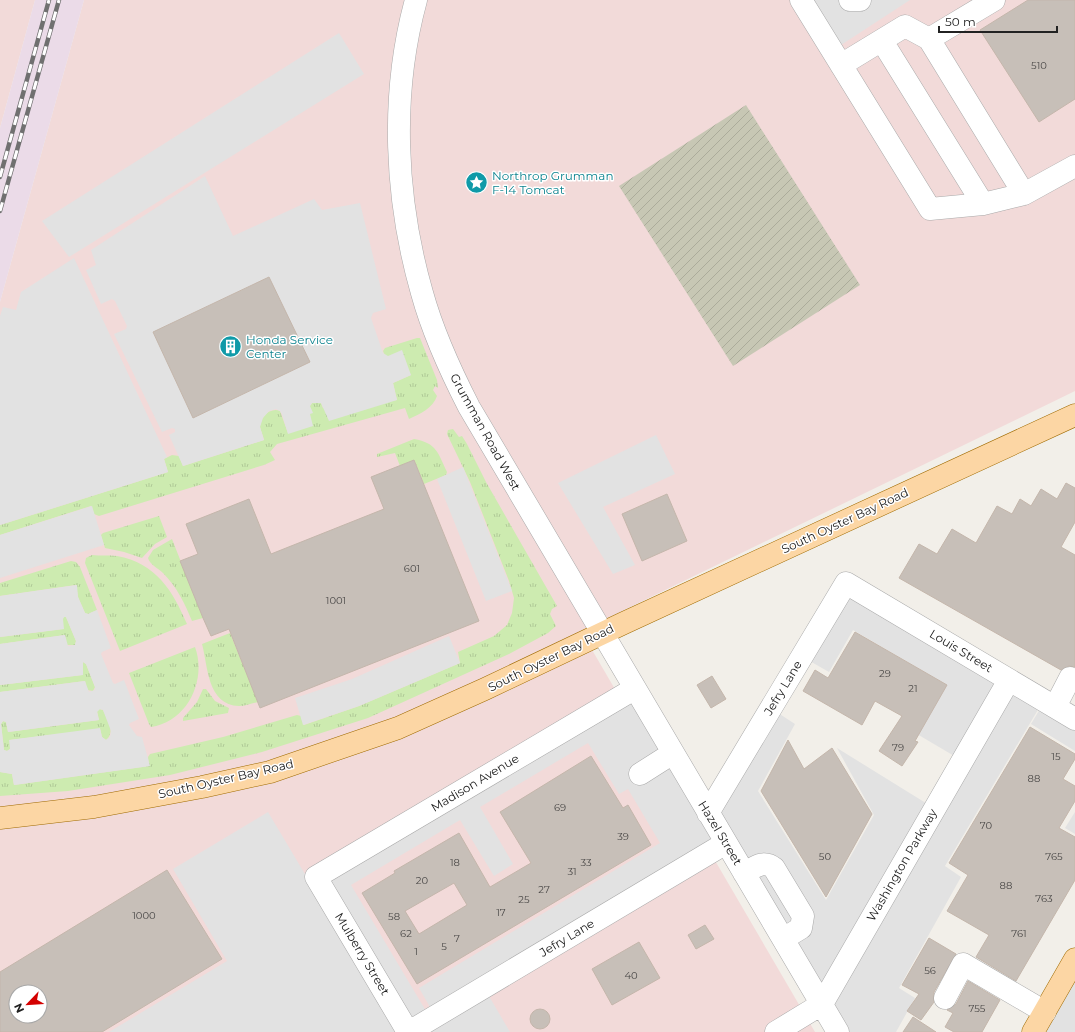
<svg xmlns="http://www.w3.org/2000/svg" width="1075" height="1032" font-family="Montserrat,sans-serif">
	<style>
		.commercial { fill: #f2dad9; fill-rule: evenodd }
		.railway { fill: #ebdbe8 }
		.construction { fill: url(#construction-furrows) }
		.grass { fill: url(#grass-tufts) }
		.parking { fill: #e2e2e2; fill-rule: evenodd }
		.building { fill: #c7bfb8; stroke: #c4b6ab; fill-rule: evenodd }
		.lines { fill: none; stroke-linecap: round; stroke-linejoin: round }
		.minor-casing { stroke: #a9a9a9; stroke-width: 23 }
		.major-casing { stroke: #a06b00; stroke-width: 23 }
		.minor { stroke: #fff; stroke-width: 22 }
		.major { stroke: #fcd6a4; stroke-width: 22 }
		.rail-casing { stroke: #707070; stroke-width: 4.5 }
		.rail { stroke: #fff; stroke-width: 3; stroke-dasharray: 9; stroke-linecap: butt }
		.labels { text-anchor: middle; stroke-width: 3; stroke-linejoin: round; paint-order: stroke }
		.number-label { font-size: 10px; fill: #4b4948 }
		.culture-label { font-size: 12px; fill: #0d838f; stroke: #fff; text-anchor: start }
		.street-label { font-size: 12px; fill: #222; stroke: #fff }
	</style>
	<defs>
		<pattern id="construction-furrows" width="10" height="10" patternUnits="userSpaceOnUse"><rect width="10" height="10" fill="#c7c7b4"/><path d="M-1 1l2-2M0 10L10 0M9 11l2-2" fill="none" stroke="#abab9a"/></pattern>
		<pattern id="grass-tufts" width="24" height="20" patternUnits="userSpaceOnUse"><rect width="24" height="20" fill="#cdebb0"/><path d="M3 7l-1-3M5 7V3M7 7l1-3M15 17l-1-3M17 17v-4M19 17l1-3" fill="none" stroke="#b0c997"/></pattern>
	</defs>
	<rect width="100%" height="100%" fill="#f2efe9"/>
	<path class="commercial" d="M0 0H35L0 128Z
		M84 0H1075V391L581 631 815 1032H0V302ZM16 992H40V1016H16Z"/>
	<path class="railway" d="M35 0H84L0 302V128Z"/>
	<path class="construction" d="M746 105 860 285 733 366 619 186Z"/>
	<path class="grass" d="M417 338H420L437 380 438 388 435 386 433 390 437 396C433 408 420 414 409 419L405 408 277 444 270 452 275 460 264 465 99 516 94 514 91 506 0 535V525L168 472 164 459 172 455 179 456 183 466 264 440C263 436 261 431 260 427 260 417 270 407 280 411L288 433 310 414V406L312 403H321L323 408 397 400 393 383 411 375 385 356 383 351 385 348Z
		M453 429 459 437 462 436 467 444 486 482 557 606 552 609 550 614 556 626 548 633 509 654 368 718 262 752 170 775 68 791 0 796V772L12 774 14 785 149 766 148 757 150 754 223 737 297 715 301 716 304 725 359 706 460 663 458 652 494 636 507 625 512 613 514 598 509 581 470 482 447 434 448 430Z
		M414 439C437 443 438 453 447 472L446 475 424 484 414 460 400 466 395 453 377 457V454Z
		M159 516 167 537 155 544 142 558 124 552 105 548 101 535 103 533Z
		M172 539 203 618 192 621C185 604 177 587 163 573 158 568 150 565 148 558L153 550Z
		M92 555C100 556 109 555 117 556 156 563 173 591 187 624L120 651 85 563 86 558Z
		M71 561 76 562 80 567 97 610 88 614 85 613 78 597 76 585 0 596V583Z
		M64 617H66L76 641 75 645H66L65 635 0 644V637L63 629V618Z
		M230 633 258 702C252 703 245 706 239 706 207 705 208 666 202 644Z
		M195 647C207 679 188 722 151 727L149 724 129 673Z
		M83 662 86 664 95 687 93 691 87 690 85 681 0 692V685L82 675Z
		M203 689H206L215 701 229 708 228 713 183 721V718L197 702Z
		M99 709 103 710C107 719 116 732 106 740L102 737 100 729 10 740V749L7 751 4 750 1 724 3 721 6 722 8 732 99 720 97 711Z"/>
	<path class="parking" d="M808 0H910L838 47Z
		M339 33 364 74 69 257 42 221Z
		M205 176 233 236 314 199 322 210 360 203 386 309 373 313 371 318 383 353 388 356 402 350 411 375 393 383 397 400 329 421 321 403H312L310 406 313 413 310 414 313 426 288 434 282 414 280 411 276 409 269 411 263 418 260 427 264 440 183 466 169 435 175 432V429L172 428 162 432 114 334 126 329 127 326 115 301 112 299 101 304 86 270 96 265 91 250Z
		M74 258 167 457 164 459 168 472 0 525V316L3 307 16 310 21 292Z
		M656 435 675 474 603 507 635 565 613 574 558 483Z
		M463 467 512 591 486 601 437 479Z
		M92 506 104 545 0 578V535Z
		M77 585 78 597 85 613 88 614 97 610 111 648 102 652 101 654 113 683 115 684 124 680 139 719 130 723 129 725 137 736 142 737 150 766 14 785 12 774 0 772V692L85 681 89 692 95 690V687L86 664 83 662V675L0 685V644L65 635 68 646 75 645 76 641 66 617H64L63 619 64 629 0 637V596ZM100 709 103 710 111 731 110 737 106 740 102 737 100 728 9 740 10 749 7 751 4 750 1 724 3 721 6 722 8 732 99 720 97 712Z
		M848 590 1006 682 961 760 917 734 945 684 853 630 829 672 808 660Z
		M449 636 460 663 359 706 303 725 295 698 352 679Z
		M1010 686 1039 708 945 866 961 877 899 988 915 998 896 1032H841L824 1007Z
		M632 695 720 843 434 1014 419 988 660 843 628 789 619 794 588 743 480 807 513 864 494 876 460 820 351 885 429 1016 409 1028 321 881Z
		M1040 709 1075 730V751L1031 724Z
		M775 711 795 724 758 791 826 900 874 815 837 748 929 805 818 994 709 813Z
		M268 812 399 1032H109L227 961 173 869Z
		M1075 812V834L1065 828Z
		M1075 966V1032H1037Z
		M486 991 510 1032H418Z"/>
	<path class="building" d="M1028 0H1075V99L1039 122 980 30Z
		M269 277 310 362 193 418 153 332Z
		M414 460 479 621 260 708 229 629 211 636 203 618 180 561 198 554 186 524 249 499 271 554 384 509 371 477Z
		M1066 483 1075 488V522L1061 547 1075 555V667L1069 666 1061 670 899 578 919 544 937 554 952 529 976 543 997 506 1012 514 1020 499 1031 506 1041 489 1057 499Z
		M667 494 687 541 642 561 622 514Z
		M855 632 947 685 915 741 918 742 902 766 879 751 902 716 875 701 862 725 803 691 815 670 828 678Z
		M712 676 726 699 711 708 697 685Z
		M1030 727 1075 754V759L1063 779 1075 786V801L1059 828 1075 837V880L1016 981 976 957 989 935 947 911 968 875 949 863Z
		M788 740 804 769 832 748 872 814 826 897 761 791Z
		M591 756 623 808 628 805 651 845 417 984 362 893 395 873 394 871 459 833 490 887 531 863 500 812ZM454 883 467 905 419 934 405 911Z
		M167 870 222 959 102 1032H0V972ZM16 992H40V1016H16Z
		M705 925 714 939 696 949 688 935Z
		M929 938 956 954 934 992V1002L921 1020 907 1011 919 994 902 985Z
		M639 942 660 978 612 1005 592 969Z
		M968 981 1000 1000 982 1032H954L945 1027 953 1013 947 1010 956 1004Z
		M530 1019a10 10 0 1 1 20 0a10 10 0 1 1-20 0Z
		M913 1017 936 1032H903Z"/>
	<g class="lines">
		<defs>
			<path id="minor" d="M416 0C390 95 395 199 422 293 433 333 450 370 469 407L838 1032
				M801 0 930 209 983 204 1024 194 1075 166
				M850 0H860
				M929 39 1024 194
				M882 41 983 204
				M841 65 905 26 929 39 994 0
				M1055 707 1070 678
				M640 774 673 753
				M708 813 846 583 1075 719
				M744 873C754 868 763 859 774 868L803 916 801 928 783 939
				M945 998 963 964 1045 1012
				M408 1032 316 877 634 689
				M409 1032 726 843
				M776 1032 822 1004 1009 680"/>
			<path id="major" d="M0 818 94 807 202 787 270 772 398 728 485 689 624 623 1075 415
				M1033 1032 1075 959"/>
		</defs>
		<use href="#minor" class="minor-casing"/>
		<use href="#major" class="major-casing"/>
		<use href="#minor" class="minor"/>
		<use href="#major" class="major"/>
		<defs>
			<path id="rail" d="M0 177 49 0
				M0 211 59 0"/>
		</defs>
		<use href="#rail" class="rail-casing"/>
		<use href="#rail" class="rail"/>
	</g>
	<defs>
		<symbol id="sight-disc" viewBox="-11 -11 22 22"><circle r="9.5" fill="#0f9aa8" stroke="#fff"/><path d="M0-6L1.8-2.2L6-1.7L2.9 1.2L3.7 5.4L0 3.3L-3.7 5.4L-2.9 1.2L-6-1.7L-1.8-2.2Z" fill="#fff"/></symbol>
		<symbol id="building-disc" viewBox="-11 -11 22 22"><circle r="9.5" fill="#0f9aa8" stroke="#fff"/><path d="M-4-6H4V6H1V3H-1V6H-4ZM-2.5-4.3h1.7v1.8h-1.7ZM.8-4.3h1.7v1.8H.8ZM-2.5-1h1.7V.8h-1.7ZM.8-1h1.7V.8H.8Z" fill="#fff"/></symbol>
	</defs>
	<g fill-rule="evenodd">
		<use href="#sight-disc" x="464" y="170" width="25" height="25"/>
		<use href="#building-disc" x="218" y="334" width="25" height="25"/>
	</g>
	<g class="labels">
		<g class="number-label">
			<text x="1039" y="69">510</text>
			<text x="412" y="572">601</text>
			<text x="336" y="604">1001</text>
			<text x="885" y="677">29</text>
			<text x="913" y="692">21</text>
			<text x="898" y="751">79</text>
			<text x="1056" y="760">15</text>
			<text x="1034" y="782">88</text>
			<text x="560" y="811">69</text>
			<text x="986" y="829">70</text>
			<text x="623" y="840">39</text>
			<text x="825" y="860">50</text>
			<text x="1054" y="860">765</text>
			<text x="455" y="866">18</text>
			<text x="586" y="866">33</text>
			<text x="572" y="875">31</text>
			<text x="422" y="884">20</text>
			<text x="1006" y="889">88</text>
			<text x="544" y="893">27</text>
			<text x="1044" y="902">763</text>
			<text x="524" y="903">25</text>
			<text x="501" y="916">17</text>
			<text x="144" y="919">1000</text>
			<text x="394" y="920">58</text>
			<text x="406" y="937">62</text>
			<text x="1019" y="937">761</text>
			<text x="457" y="942">7</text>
			<text x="444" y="950">5</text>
			<text x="416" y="955">1</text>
			<text x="930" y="974">56</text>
			<text x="631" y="979">40</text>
			<text x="977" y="1012">755</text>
		</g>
		<g class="culture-label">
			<text x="492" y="180">Northrop Grumman<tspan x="492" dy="14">F-14 Tomcat</tspan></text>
			<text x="246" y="344">Honda Service<tspan x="246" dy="14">Center</tspan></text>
		</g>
		<g class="street-label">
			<text transform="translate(485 432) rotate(61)" y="4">Grumman Road West</text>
			<text transform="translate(845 521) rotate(-25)" y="4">South Oyster Bay Road</text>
			<text transform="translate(961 651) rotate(31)" y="4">Louis Street</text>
			<text transform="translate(551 658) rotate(-26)" y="4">South Oyster Bay Road</text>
			<text transform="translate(783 688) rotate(-59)" y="4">Jefry Lane</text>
			<text transform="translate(226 779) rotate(-13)" y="4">South Oyster Bay Road</text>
			<text transform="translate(475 783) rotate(-31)" y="4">Madison Avenue</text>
			<text transform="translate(720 833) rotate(59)" y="4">Hazel Street</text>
			<text transform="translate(902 865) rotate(-60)" y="4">Washington Parkway</text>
			<text transform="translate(567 938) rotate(-31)" y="4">Jefry Lane</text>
			<text transform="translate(362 954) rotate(59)" y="4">Mulberry Street</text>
		</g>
	</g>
	<g transform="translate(28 1004) rotate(245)"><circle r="19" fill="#ffffff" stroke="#a7a7a7"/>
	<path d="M0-3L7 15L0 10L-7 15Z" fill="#d40000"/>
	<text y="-6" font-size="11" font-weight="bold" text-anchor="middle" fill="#222222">N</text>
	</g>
	<path d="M939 26v6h118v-6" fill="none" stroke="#222222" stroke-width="2"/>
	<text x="945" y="26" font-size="12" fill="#222222" stroke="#ffffff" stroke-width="3" paint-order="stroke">50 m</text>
</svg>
